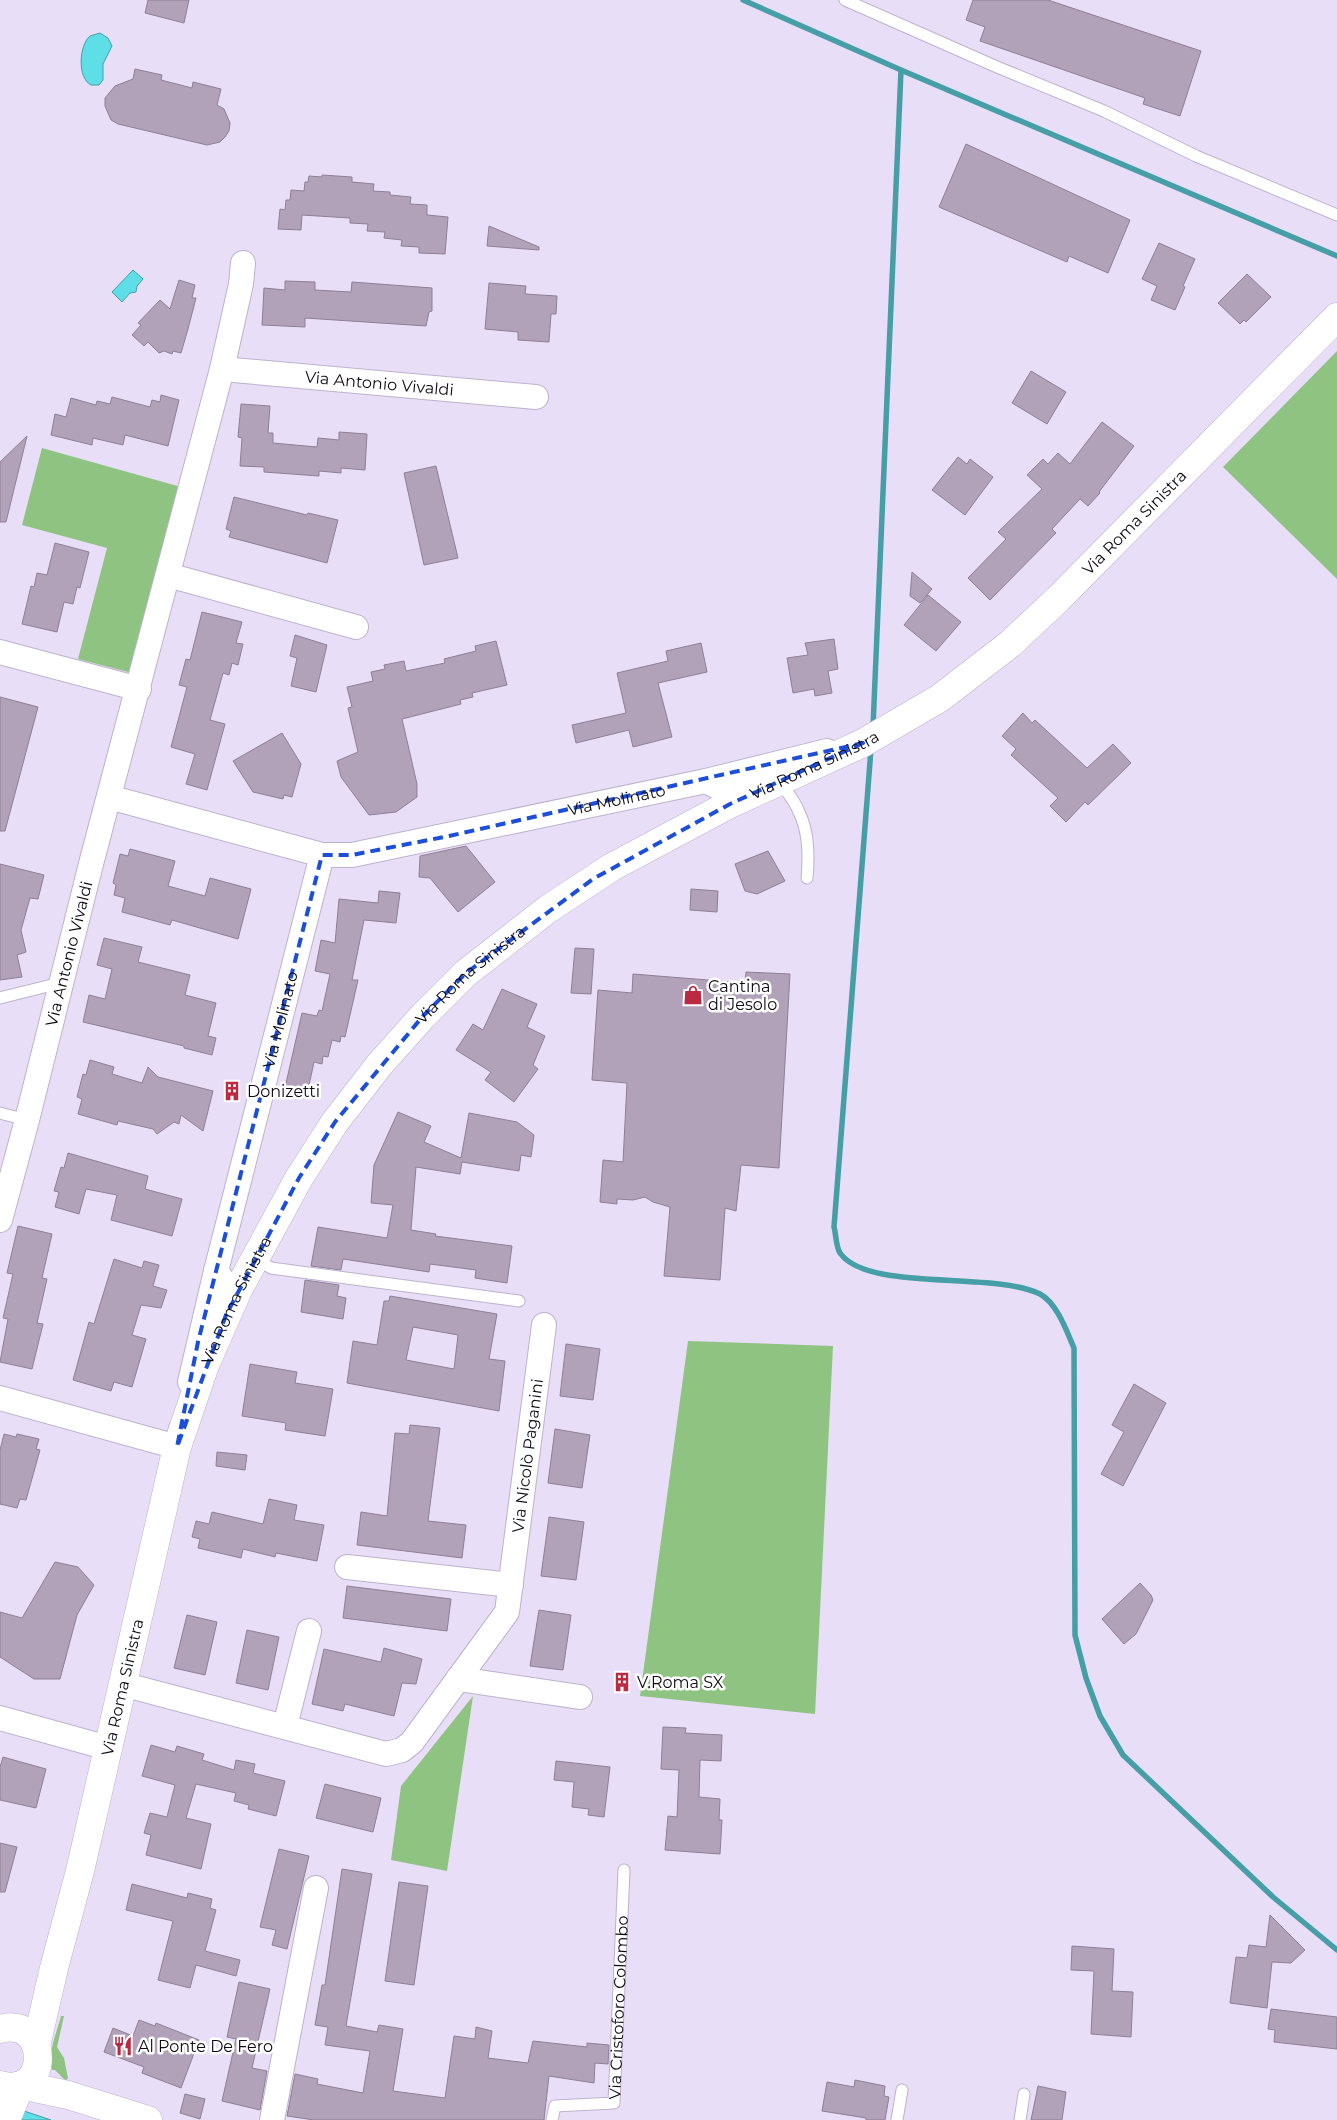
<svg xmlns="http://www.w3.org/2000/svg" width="1337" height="2120" font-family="Montserrat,sans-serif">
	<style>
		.green { fill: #8fc381 }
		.water { fill: #5edee6; stroke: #469ea6 }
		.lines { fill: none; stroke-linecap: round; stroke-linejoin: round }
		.stream { stroke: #469ea6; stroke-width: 5.5 }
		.building { fill: #b1a2b9; stroke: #8d7f95; fill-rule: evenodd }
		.service-casing { stroke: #bdb2cc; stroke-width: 13 }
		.minor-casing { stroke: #bdb2cc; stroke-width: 26 }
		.tertiary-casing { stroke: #bdb2cc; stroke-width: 29 }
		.service { stroke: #fff; stroke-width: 11 }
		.minor { stroke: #fff; stroke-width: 24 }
		.tertiary { stroke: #fff; stroke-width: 28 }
		.marked { fill: none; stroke: #1d4ed8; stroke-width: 4; stroke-dasharray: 10 6; stroke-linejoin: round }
		.labels { text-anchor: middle; stroke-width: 5; stroke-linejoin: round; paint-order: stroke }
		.street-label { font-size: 16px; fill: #0d0912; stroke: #fff }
		.poi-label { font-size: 16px; fill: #0d0912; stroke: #fff; text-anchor: start }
	</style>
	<rect width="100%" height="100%" fill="#e9def8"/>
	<path class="green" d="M1337 351V579L1223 467Z
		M42 448 181 487 132 673 78 659 107 548 22 525Z
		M688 1341 833 1346 815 1714 640 1696Z
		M473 1696 447 1871 391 1860 401 1786Z
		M61 2016H64L57 2047 64 2058 68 2078 66 2081 55 2070H52C47 2054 57 2032 61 2016Z"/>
	<path class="water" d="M100 33 108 38 112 46 103 64V80L99 85H91C77 78 79 45 90 36Z
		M133 270 143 279 137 286 136 292 130 293 122 302 112 292Z
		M0 2103 51 2120H0Z"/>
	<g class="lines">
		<path class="stream" d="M743 0 901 70 1337 256
			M873 727 901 70
			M871 749 834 1227C836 1234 836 1247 840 1253 867 1292 993 1271 1040 1294 1057 1303 1067 1332 1074 1348L1075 1635 1086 1678 1100 1716 1123 1755 1273 1897 1337 1950"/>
	</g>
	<path class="building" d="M148 0H189L184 23 145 13Z
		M973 0H1048L1201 51 1180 116 1143 104 1145 98 980 41 985 27 966 20Z
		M135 69 162 75 161 80 192 88 193 82 221 89 217 105 224 109 230 123 229 131 225 137 220 142 207 145 118 124 111 120 105 106V98L115 86 133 79Z
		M966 144 1130 220 1108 273 1069 256 1067 262 939 207Z
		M322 175 352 177V182L374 184 373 191 390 192V195L411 197 410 204 427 205V215L448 217 445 254 419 253V247L401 246 402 240 384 238 385 232 367 231 368 224 350 223V218L302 215 301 230 278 229 280 209 285 210 286 200H290L291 190 304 191 305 182H308L309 176 322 177Z
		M489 226 539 247V250L487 246Z
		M1159 243 1195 259 1183 286 1185 287 1175 310 1151 300 1157 286 1142 279Z
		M1247 274 1271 297 1246 322 1244 320 1240 324 1218 303Z
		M179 280 195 285 192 298H196L188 329 181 353 173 351 172 354 164 351 159 353 148 342 144 346 132 335 141 325 138 323 160 300 170 309Z
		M285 281 315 282V290L351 292 352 282 432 288V311L429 312 426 326 305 318V327L262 325 264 288 285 290Z
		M489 283 526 286 525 294 557 296 556 314H551L549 342 518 340V332L485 329Z
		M1031 371 1066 392 1047 424 1012 403Z
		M161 395 179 400 168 446 125 435 123 445 93 438 92 445 51 435 55 414 66 417 71 398 96 405 97 401 110 404 112 397 150 407 152 400 160 402Z
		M241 404 270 406 268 433H273V443L317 447 318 438 339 440V432L367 434 365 470 341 468V473L319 471V476L264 472V467L240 466 242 438 238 437Z
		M1102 422 1134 446 1099 492 1100 493 1088 506 1080 499 1052 529 1056 533 990 600 968 578 1006 539 998 532 1042 489 1027 475 1043 459 1048 464 1058 453 1070 464Z
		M27 436 6 522H0V462Z
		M958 457 967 464 970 459 993 477 965 515 932 490Z
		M436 466 458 558 424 565 404 473Z
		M234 497 307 515 308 513 338 520 327 563 229 537 231 531 226 529Z
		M55 543 89 552 80 588 77 587 73 604 64 602 57 632 22 624 31 586 34 587 37 573 47 575Z
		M912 572 932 589 920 603 910 596Z
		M928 595 961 622 936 651 904 625Z
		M202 612 242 622 236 643 243 644 238 665 232 663 229 675 223 673 210 720 225 724 207 790 186 784 195 754 171 747 187 687 179 685 186 659 190 660Z
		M295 635 327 645 316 692 291 686 297 658 290 656Z
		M834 639 838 669 828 671 832 693 815 696 814 689 793 693 787 658 808 655 805 643Z
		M496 641 507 685 472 693 473 697 460 700 461 704 402 719 417 784V797L396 812 369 815 341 777 337 761 358 752 348 708 352 707 347 687 373 681 371 672 385 669 384 665 404 661 406 671 445 663 444 659 476 651 475 646Z
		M701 643 707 672 658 683 672 737 633 747 629 730 576 743 572 725 626 713 617 673 668 661 666 651Z
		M0 697 38 707 5 831H0Z
		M1023 713 1032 723 1035 720 1087 768 1113 744 1131 763 1088 805 1085 802 1066 822 1050 806 1058 798 1011 755 1016 749 1002 736Z
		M282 733 301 764 292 797 284 795 283 799 253 792 233 761Z
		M466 846 495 882 458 912 430 878 419 877 420 856Z
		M130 849 175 861 168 886 205 896 210 878 251 889 238 939 172 920 170 925 122 912 125 898 114 895 116 885 113 883 120 854 128 856Z
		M768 851 785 881 757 894 745 891 735 864Z
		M0 864 44 875 38 899 30 898 21 930 26 952 17 955 22 977 0 980Z
		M691 889 718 891 717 912 690 910Z
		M379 891 400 893 396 923 364 920 352 980H358L345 1037 341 1036 340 1042 332 1040 328 1057 323 1056 322 1064 314 1062 309 1085 303 1084 301 1096 284 1092 302 1013 317 1016 319 1010 322 1011 330 974 315 971 321 940 335 943 339 899 378 903Z
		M104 938 142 947 138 962 190 975 185 995 216 1003 208 1036 216 1038 212 1055 184 1048V1046L83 1022 89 995 105 999 112 969 97 965Z
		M575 948 594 949 591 994 571 993Z
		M746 972 790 974 779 1168 741 1165 736 1211 725 1208 720 1280 664 1276 670 1207 653 1202 645 1197 633 1200 617 1199V1204L600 1202 603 1160 623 1162 627 1083 592 1080 598 990 632 993 633 974 745 983Z
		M502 989 537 1004 527 1027 545 1036 533 1065 538 1069 514 1102 485 1080 491 1072 456 1050 473 1024 483 1030Z
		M90 1060 114 1067 112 1074 142 1083 148 1067 158 1077 213 1091 203 1131 181 1115 179 1124 174 1122 157 1134 153 1129 118 1121 117 1125 78 1114 82 1099 77 1097 83 1074 86 1075Z
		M398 1112 431 1126 424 1142 461 1158 469 1113 517 1122 534 1135 531 1157 521 1155 519 1171 462 1162 460 1174 416 1167 411 1230 436 1234 435 1236 512 1246 507 1283 475 1278 476 1270 430 1264 429 1272 343 1259 341 1270 311 1266 318 1227 387 1238 393 1205 371 1203 374 1165Z
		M68 1153 148 1176 145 1189 182 1199 172 1236 111 1220 117 1195 86 1189 79 1214 55 1207 59 1192 54 1191 61 1167 64 1168Z
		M18 1226 52 1234 42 1278 47 1279 37 1323 43 1324 32 1369 0 1362 8 1319 3 1318 13 1274 7 1273Z
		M114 1259 142 1268 144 1261 159 1265 153 1286 167 1290 161 1308 141 1305 132 1335 146 1339 132 1387 114 1382 111 1391 73 1380 89 1322 94 1324Z
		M305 1280 339 1285 337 1296 346 1298 343 1319 301 1312Z
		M390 1296 497 1314 489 1359 505 1361 499 1411 347 1383 353 1341 377 1345 384 1301H389ZM413 1327 458 1335 454 1369 406 1360Z
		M566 1344 600 1349 593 1400 560 1396Z
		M250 1364 297 1372 295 1383 333 1389 325 1436 285 1430 286 1423 242 1416Z
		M1134 1384 1166 1403 1123 1486 1101 1474 1124 1432 1112 1425Z
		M410 1425 440 1428 428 1521 466 1525 462 1558 357 1545 361 1512 387 1516 395 1433 409 1434Z
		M555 1429 590 1435 582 1488 548 1483Z
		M4 1434 16 1437 17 1434 39 1439 36 1449 40 1450 26 1500 20 1499 17 1508 0 1504V1450Z
		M217 1452 247 1455 245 1470 216 1466Z
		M269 1499 297 1505 294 1520 324 1525 317 1561 276 1553 275 1557 243 1549 241 1558 198 1548 200 1539 192 1537 196 1521 209 1524 212 1512 263 1524Z
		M549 1517 584 1522 576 1580 541 1576Z
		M55 1562 78 1567 94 1585 77 1615 60 1679H34L0 1657V1612L22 1618Z
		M1140 1583 1151 1595 1153 1600 1136 1634 1124 1644 1102 1619Z
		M347 1586 451 1599 447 1631 343 1618Z
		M539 1610 571 1615 563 1670 530 1666Z
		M187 1615 217 1622 205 1675 174 1668Z
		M247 1630 279 1637 268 1690 236 1683Z
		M384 1648 422 1659 416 1684 402 1683 394 1716 345 1704 343 1711 312 1704 324 1649 381 1662Z
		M663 1727 686 1728 685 1733 722 1735 721 1761 700 1760 699 1797 720 1799 719 1820H722L720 1854 665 1850 668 1816 677 1817 679 1770 661 1769Z
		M151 1745 175 1752 177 1746 204 1754 202 1760 234 1770 236 1760 255 1764 253 1773 285 1781 276 1816 248 1809 249 1805 234 1801 236 1793 196 1784 186 1818 211 1824 201 1869 146 1855 151 1835 144 1833 150 1813 167 1817 175 1785 142 1776Z
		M3 1757 46 1769 36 1808 0 1800V1767Z
		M556 1761 610 1767 604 1817 588 1815 589 1809 572 1807 574 1782 554 1780Z
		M325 1784 381 1798 373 1832 316 1818Z
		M0 1843 17 1847 5 1892H0Z
		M279 1849 309 1856 287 1949 272 1945 276 1930 260 1927Z
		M342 1869 372 1874 346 2026 377 2032 379 2025 403 2029 393 2091 445 2098 454 2036 475 2039 476 2027 492 2031 488 2058 511 2061 528 2063 533 2041 587 2047V2043L609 2045 608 2064 595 2063 594 2083 549 2076 544 2120H314L287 2116 295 2074 318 2079 317 2084 363 2093 370 2051 325 2045 328 2027 315 2025 322 1985H325Z
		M399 1882 428 1886 414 1985 385 1981Z
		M132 1884 187 1898 188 1893 212 1899 210 1908 216 1910 205 1951 240 1960 236 1976 196 1965 190 1988 158 1980 173 1921 126 1910Z
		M1270 1915 1305 1950 1291 1963 1272 1962 1267 2008 1230 2003 1236 1957 1247 1958 1249 1945 1266 1947Z
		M1072 1946 1114 1949 1112 1991 1133 1992 1131 2037 1091 2034 1094 1971 1071 1970Z
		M239 1982 270 1989 252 2068 267 2071 260 2110 222 2101 236 2039 227 2037Z
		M1271 2009 1337 2017V2049L1274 2042 1275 2030 1268 2029Z
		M139 2020 155 2026 156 2023 199 2040 181 2088 142 2073 144 2067 104 2052 113 2028 133 2036Z
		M855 2080 885 2086 884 2096 889 2097 885 2120H866V2118L822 2111 827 2082 854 2087Z
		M1038 2086 1066 2092 1062 2120H1031Z
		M185 2094 205 2099 200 2119 180 2113Z"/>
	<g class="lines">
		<defs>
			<g id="service">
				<path d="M845 0 997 67 1104 111 1196 156 1337 215"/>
				<path d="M780 782C786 791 795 801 799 812 809 832 809 857 807 878"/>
				<path d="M0 998 60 983"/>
				<path d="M0 1113 27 1120"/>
				<path d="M256 1258 271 1268 519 1301"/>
				<path id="s1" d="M552 2120 555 2106 614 2103 624 1870"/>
				<path d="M897 2120 902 2090"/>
				<path d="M1020 2120 1024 2094"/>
			</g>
			<g id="minor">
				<path id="s2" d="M222 369 536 397"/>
				<path d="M168 575 356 627"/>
				<path d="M0 652 139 689"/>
				<path d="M706 781 827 751"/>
				<path id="s3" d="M109 797 322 855H352L706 781 723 790 730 804"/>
				<path id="s4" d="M0 1220 27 1120 92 860 222 369 241 284 243 263"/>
				<path id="s5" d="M238 1290 224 1282 216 1271 322 855"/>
				<path d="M190 1382 216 1271"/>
				<path d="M0 1398 177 1447 181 1429"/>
				<path d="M347 1567 511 1585"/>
				<path d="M458 1679 580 1697"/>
				<path id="s6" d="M122 1684 386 1754 402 1750 412 1742 507 1612 544 1325"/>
				<path d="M0 1718 108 1748"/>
				<path d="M285 1726 309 1631"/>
				<path d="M272 2120 316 1888"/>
			</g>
			<g id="tertiary">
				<path d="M0 2029C50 2015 51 2100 0 2085"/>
				<path id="s7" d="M36 2046 54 1968 80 1871 177 1447 205 1365 238 1290 299 1178 335 1122 380 1064 423 1016 466 973 548 909 612 867 730 804 863 743 940 698 1010 644 1058 599 1337 317"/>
				<path d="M21 2085 68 2095 148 2120"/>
				<path d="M6 2120 16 2096 18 2086"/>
			</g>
		</defs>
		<use href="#service" class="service-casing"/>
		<use href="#minor" class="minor-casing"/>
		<use href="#tertiary" class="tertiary-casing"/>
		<use href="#service" class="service"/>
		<use href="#minor" class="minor"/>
		<use href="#tertiary" class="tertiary"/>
	</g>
	<path class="marked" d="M863 743 730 804 593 879 466 973 423 1016 335 1122 299 1178 226 1315 177 1447 198 1342 322 855H352L449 836Z"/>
	<defs>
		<symbol id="shop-bare" viewBox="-9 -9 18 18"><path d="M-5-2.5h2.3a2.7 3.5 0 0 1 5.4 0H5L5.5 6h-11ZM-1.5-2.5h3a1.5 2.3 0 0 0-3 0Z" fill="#bb2a42" stroke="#fff" stroke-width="2.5" paint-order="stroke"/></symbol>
		<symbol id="building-bare" viewBox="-9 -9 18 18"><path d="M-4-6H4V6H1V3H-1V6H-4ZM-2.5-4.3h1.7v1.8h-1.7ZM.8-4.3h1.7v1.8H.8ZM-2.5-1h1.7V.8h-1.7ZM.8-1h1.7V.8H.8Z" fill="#bb2a42" stroke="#fff" stroke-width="2.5" paint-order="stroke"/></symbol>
		<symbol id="restaurant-bare" viewBox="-9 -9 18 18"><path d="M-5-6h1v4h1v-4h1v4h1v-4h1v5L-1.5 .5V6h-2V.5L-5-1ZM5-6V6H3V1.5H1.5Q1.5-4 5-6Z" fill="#bb2a42" stroke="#fff" stroke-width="2.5" paint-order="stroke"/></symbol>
	</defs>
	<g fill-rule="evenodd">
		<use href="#shop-bare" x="679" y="981" width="28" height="28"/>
		<use href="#building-bare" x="218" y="1077" width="28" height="28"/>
		<use href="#building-bare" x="608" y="1668" width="28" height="28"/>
		<use href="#restaurant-bare" x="109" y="2032" width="28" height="28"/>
	</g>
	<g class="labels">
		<g class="street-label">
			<text dy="6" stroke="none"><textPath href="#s2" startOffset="158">Via Antonio Vivaldi</textPath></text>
			<text dy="6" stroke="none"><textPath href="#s7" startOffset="1989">Via Roma Sinistra</textPath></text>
			<text dy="6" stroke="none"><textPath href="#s7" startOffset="1584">Via Roma Sinistra</textPath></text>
			<text dy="6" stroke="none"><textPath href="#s3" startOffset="521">Via Molinato</textPath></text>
			<text dy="6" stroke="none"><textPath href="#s4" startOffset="275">Via Antonio Vivaldi</textPath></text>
			<text dy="6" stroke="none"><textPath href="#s7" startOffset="1179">Via Roma Sinistra</textPath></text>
			<text dy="6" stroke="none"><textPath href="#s5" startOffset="289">Via Molinato</textPath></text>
			<text dy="6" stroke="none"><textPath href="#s7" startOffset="774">Via Roma Sinistra</textPath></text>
			<text dy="6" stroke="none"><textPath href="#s6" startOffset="621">Via Nicolò Paganini</textPath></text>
			<text dy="6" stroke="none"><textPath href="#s7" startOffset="369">Via Roma Sinistra</textPath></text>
			<text dy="6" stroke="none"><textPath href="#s1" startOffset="169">Via Cristoforo Colombo</textPath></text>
		</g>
		<g class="poi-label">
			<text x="708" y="992">Cantina<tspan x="708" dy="18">di Jesolo</tspan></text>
			<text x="247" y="1097">Donizetti</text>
			<text x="637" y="1688">V.Roma SX</text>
			<text x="138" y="2052">Al Ponte De Fero</text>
		</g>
	</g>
</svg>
